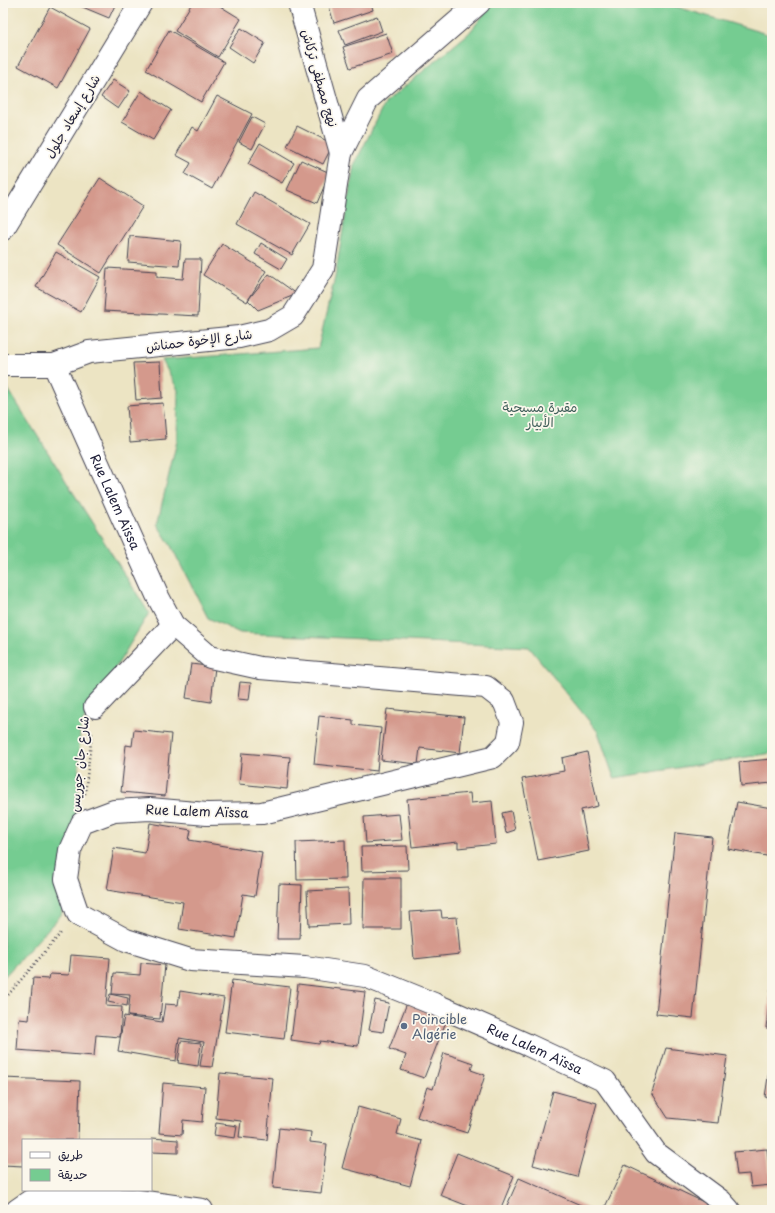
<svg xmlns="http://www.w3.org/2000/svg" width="775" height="1213" font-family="'Playpen Sans','Playpen Sans Arabic',sans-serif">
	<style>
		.green { fill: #75cc91; stroke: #4c7766 }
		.building { fill: #d4998c }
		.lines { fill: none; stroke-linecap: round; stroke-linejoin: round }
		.street-casing { stroke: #403f4f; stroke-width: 24 }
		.path { stroke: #403f4f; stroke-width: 2.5; stroke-dasharray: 1 3; stroke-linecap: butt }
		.street { stroke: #fff; stroke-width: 22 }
		.service-dot { fill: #5c6f8a; stroke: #fbf7ec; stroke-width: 1.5 }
		.labels { text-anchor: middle; stroke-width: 3.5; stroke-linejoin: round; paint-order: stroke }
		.street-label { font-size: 13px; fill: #22223b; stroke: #fbf7ec }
		.park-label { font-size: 13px; fill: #3f5e59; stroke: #fbf7ec }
		.service-label { font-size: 13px; fill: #4e5e75; stroke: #fbf7ec; text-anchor: start }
	</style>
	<rect width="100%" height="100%" fill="#fbf7ec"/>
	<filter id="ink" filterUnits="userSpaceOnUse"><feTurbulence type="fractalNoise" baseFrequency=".025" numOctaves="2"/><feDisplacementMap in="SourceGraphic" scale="8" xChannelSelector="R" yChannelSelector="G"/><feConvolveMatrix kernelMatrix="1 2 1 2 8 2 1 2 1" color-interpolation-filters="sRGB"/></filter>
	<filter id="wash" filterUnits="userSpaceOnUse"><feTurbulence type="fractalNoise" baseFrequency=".012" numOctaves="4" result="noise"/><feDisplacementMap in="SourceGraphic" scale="16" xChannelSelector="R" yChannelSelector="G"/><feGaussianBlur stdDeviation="0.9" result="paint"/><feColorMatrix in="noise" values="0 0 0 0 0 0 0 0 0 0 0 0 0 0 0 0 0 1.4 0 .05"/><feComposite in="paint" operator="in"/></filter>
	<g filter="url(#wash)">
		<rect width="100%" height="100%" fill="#ece4c3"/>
		<path class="green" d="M493 3H664L770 35 772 65V753L614 778 598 732 529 647 240 633 208 618 171 546 157 524 177 441 178 390 162 360 318 348 335 277 354 165 386 102 469 33Z
			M3 381 149 613 80 726 76 861 61 915 3 978Z"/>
		<g id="blocks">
			<path class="building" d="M73 3H116L109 18Z
				M192 3H215L241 19 218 57 175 31Z
				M328 3H371L373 10 334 23Z
				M50 7 90 29 58 88 18 66Z
				M377 16 382 31 345 45 339 30Z
				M241 28 265 43 253 63 229 47Z
				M169 30 224 62 201 102 146 70Z
				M386 33 393 54 350 68 343 47Z
				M113 80 130 91 118 109 101 97Z
				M141 91 171 110 153 140 122 122Z
				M217 96 252 114 212 189 185 174 191 163 176 155 192 127 198 131Z
				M252 117 265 124 252 149 239 142Z
				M297 126 333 144 323 164 287 146Z
				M260 143 294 163 282 183 248 164Z
				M301 160 330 173 317 203 287 190Z
				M100 178 143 206 101 273 57 245Z
				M254 192 310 224 292 255 237 224Z
				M130 236 181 241 179 266 128 262Z
				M261 243 287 259 281 269 255 254Z
				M222 244 266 271 247 302 203 275Z
				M56 252 100 277 81 312 36 287Z
				M185 259H201L198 316 104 311 107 268 157 271V277L183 279Z
				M269 274 297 294 258 310 248 300Z
				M160 362 162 398 136 400 133 363Z
				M163 403 166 439 130 442 127 406Z
				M191 664 215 667 211 702 186 698Z
				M240 682 251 683 249 700 238 699Z
				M387 709 464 717 460 753 420 748 418 764 381 760Z
				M319 716 353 720V725L381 728 377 771 314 764Z
				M134 730 171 734 165 796 121 792 126 745 132 746Z
				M587 752 598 806 581 810 589 851 538 861 522 779 564 771 562 758Z
				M242 753 290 757 287 789 239 784Z
				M772 759V783L741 786 739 762Z
				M470 793 471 803 492 801 496 844 458 848V842L412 847 407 799Z
				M737 802 772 808V857L728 849Z
				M511 811 515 830 506 833 502 813Z
				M399 814 402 840 366 843 364 817Z
				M150 823 191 830 189 840 262 852 255 896 243 894 236 938 179 929 183 902 107 890 114 848 145 853Z
				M675 833 712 837 693 1018 656 1014Z
				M345 840 346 879 297 880 296 842Z
				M407 846 408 870 362 871 361 847Z
				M364 878H401V929H363Z
				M279 884 302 885 300 939H277Z
				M348 889 349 924 309 926 307 891Z
				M441 910 442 918 457 917 460 954 414 959 410 912Z
				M71 955 110 958 106 1006 122 1007 120 1037 96 1035 94 1056 17 1050 19 1019 29 1020 33 978 49 979 50 974 69 975Z
				M141 963 165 965 160 1019 128 1016 130 995 112 994 114 973 140 975Z
				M232 980 290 987 284 1039 225 1032Z
				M298 984 365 992 358 1046 320 1041 319 1044 291 1040Z
				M771 985H772V1028H766Z
				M180 991 224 998 212 1067 200 1066 204 1042 179 1038 176 1061 118 1051 124 1016 162 1022 165 1004 178 1005Z
				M110 994 128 998 127 1006 108 1002Z
				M375 1000 389 1003 383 1032 369 1030Z
				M407 1003 447 1019 424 1078 401 1070 406 1055 389 1049Z
				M181 1041 201 1043 198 1066 178 1063Z
				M666 1048 727 1056 718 1123 668 1118 652 1093Z
				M444 1053 473 1063 471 1070 485 1075 467 1133 417 1117 427 1087 433 1089Z
				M771 1057H772V1098L765 1097Z
				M220 1073 273 1078 267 1140 239 1137 241 1121 216 1118Z
				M3 1078 80 1081 78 1140H23V1166L3 1165Z
				M163 1083 205 1087 202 1122 183 1120 182 1135 159 1133Z
				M553 1091 597 1103 577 1177 533 1165Z
				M358 1107 401 1119 397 1134 422 1141 410 1186 342 1168Z
				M216 1123 237 1126 235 1138 214 1135Z
				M279 1128 311 1132 310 1142 327 1144 321 1193 273 1188Z
				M152 1138 178 1140V1153L151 1152Z
				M767 1149 771 1185 751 1187 749 1174 737 1175 734 1152Z
				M457 1153 514 1176 500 1210H478L440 1195Z
				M625 1165 712 1206 710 1210 604 1209Z
				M519 1178 592 1210H505Z"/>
		</g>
	</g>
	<g filter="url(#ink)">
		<use href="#blocks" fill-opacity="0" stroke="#403f4f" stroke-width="1"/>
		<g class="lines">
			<defs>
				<g id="street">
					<path d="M299 3 341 153"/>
					<path d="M3 229 141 3"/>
					<path d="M3 365H54L89 352 239 337 269 330 293 316 323 269 341 153 368 99 479 3"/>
					<path id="s1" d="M54 365 157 595 173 625 210 657 260 668 486 687 504 701 512 722 508 742 493 757 262 813 207 814 150 809 114 811 82 823 70 850 66 879 78 914 126 940 190 960 305 967 365 976 434 1004 528 1045 605 1081 656 1153 721 1201 729 1210"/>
					<path d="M95 707 173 625"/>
					<path d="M17 1210 30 1201 58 1197 131 1200 202 1210"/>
				</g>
			</defs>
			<use href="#street" class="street-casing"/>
			<path class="path" d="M85 794 92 733
				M3 1001 61 933"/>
			<use href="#street" class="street"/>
		</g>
	</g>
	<circle class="service-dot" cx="404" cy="1026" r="4"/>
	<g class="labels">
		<g class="street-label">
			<text transform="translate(320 78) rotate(74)" y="5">نهج مصطفى تركاش</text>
			<text transform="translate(72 116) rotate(-59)" y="5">شارع إسعاد جلول</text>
			<text transform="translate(199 340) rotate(-7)" y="5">شارع الإخوة حمناش</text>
			<text dy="5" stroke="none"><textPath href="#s1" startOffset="150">Rue Lalem Aïssa</textPath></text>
			<text transform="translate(79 764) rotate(-84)" y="5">شارع جان جوريس</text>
			<text transform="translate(197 811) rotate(2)" y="5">Rue Lalem Aïssa</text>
			<text dy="5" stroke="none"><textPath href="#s1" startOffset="1698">Rue Lalem Aïssa</textPath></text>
		</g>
		<g class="park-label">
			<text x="540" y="412">مقبرة مسيحية<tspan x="540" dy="15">الأبيار</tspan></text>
		</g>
		<g class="service-label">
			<text x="412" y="1024">Poincible<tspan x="412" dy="15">Algérie</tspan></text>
		</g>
	</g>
	<rect width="775" height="1213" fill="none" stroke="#fbf7ec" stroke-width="16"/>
	<rect x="22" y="1139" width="130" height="52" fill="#fbf7ec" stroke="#a4a2a5"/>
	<rect x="30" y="1152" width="20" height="6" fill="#ffffff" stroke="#a4a2a5"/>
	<text x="58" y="1159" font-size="12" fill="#22223b">طريق</text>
	<rect x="30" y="1169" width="20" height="12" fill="#75cc91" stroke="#a4a2a5"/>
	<text x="58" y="1179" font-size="12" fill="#22223b">حديقة</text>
</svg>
